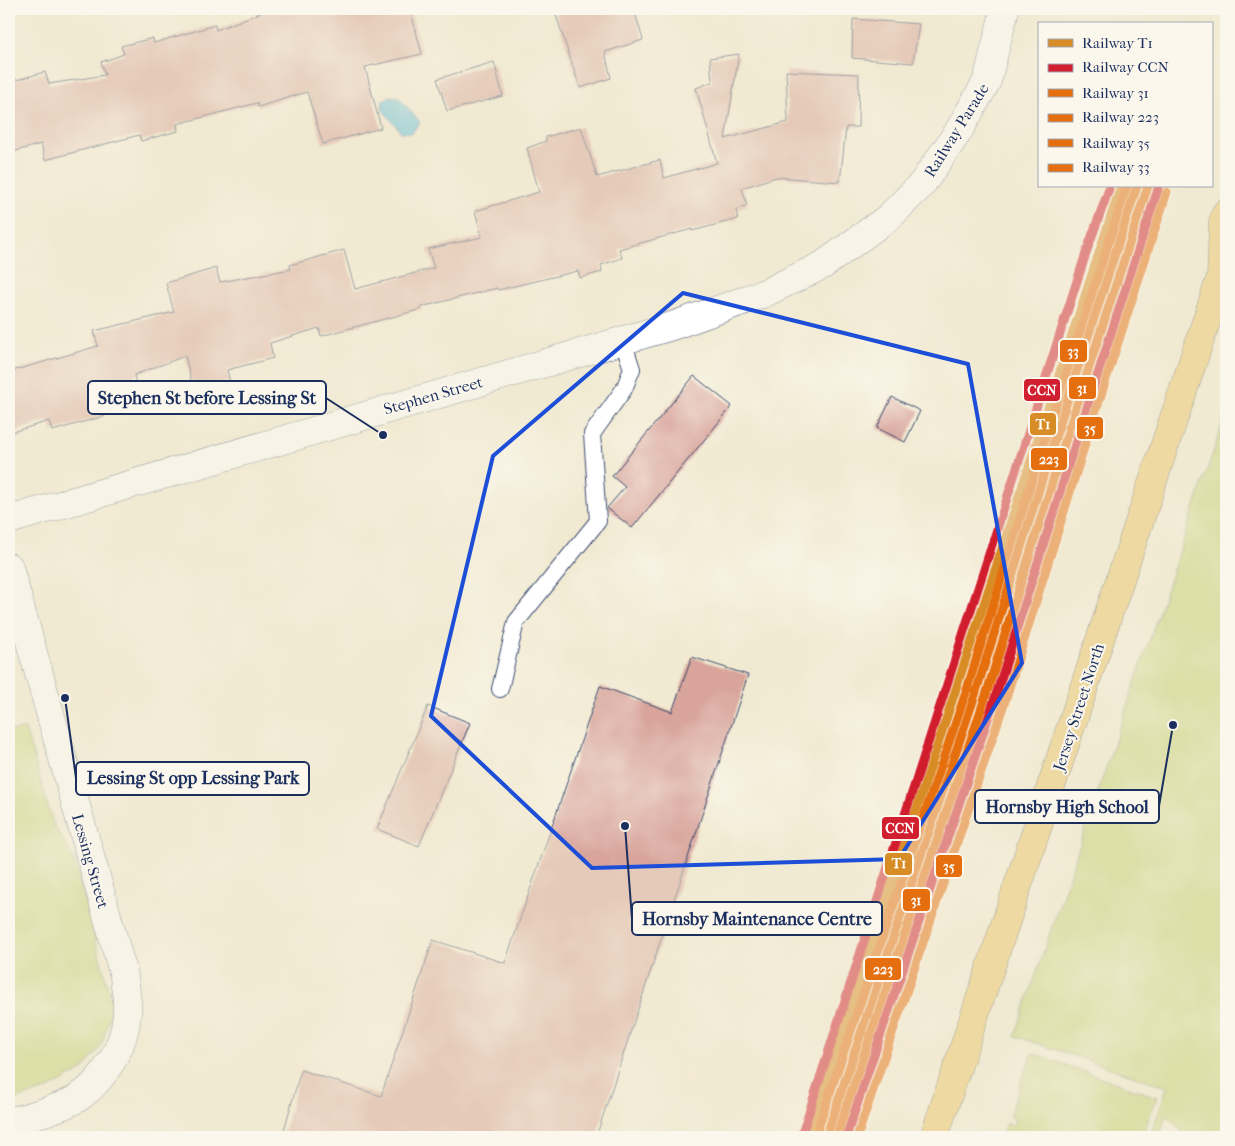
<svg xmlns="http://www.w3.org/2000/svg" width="1235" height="1146" font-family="'IM FELL French Canon',serif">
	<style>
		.green { fill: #c3d274; stroke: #6f8069 }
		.water { fill: #61bfdf; stroke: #3e779e }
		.building { fill: #d8a49b }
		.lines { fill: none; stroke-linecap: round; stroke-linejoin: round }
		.lane-casing { stroke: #3b4b6f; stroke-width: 18 }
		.street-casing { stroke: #3b4b6f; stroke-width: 29 }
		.primary-casing { stroke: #3b4b6f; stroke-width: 29 }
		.lane { stroke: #fff; stroke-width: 16 }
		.street { stroke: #fff; stroke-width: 28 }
		.primary { stroke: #eac669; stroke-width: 28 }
		.rail-1-casing { stroke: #fbf7ec; stroke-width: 12 }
		.rail-2-casing { stroke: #fbf7ec; stroke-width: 12 }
		.rail-3-casing { stroke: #fbf7ec; stroke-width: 12 }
		.rail-4-casing { stroke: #fbf7ec; stroke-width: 12 }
		.rail-5-casing { stroke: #fbf7ec; stroke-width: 12 }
		.rail-6-casing { stroke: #fbf7ec; stroke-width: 12 }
		.rail-1 { stroke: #d88c26; stroke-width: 9 }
		.rail-2 { stroke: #d11f2f; stroke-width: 9 }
		.rail-3 { stroke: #e56e0f; stroke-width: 9 }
		.rail-4 { stroke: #e56e0f; stroke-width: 9 }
		.rail-5 { stroke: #e56e0f; stroke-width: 9 }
		.rail-6 { stroke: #e56e0f; stroke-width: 9 }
		.marked { fill: none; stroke: #1d4ed8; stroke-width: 4; stroke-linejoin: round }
		.labels { text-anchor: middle; stroke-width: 4; stroke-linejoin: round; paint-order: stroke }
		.street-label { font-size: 16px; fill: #1b2f5e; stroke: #fbf7ec }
		.leader { fill: none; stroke: #1b2f5e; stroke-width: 2 }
		.callout-dot { fill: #1b2f5e; stroke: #fbf7ec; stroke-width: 2 }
		.callout { fill: #fbf7ec; stroke: #1b2f5e; stroke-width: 2 }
		.callout-label { font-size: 18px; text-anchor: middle; font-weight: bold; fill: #1b2f5e }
		.line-badge { stroke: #fbf7ec; stroke-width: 2 }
		.badge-label { font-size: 14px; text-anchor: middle; font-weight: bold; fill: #fff }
	</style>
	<rect width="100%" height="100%" fill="#fbf7ec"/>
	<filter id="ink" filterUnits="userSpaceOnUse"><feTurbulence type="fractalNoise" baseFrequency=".02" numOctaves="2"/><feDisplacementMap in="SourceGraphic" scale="10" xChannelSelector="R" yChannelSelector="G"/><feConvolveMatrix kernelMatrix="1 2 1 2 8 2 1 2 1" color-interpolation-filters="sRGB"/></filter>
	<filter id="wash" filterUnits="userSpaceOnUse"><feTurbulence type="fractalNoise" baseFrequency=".0096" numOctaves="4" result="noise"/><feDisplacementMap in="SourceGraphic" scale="20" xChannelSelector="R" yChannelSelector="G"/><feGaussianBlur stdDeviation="1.12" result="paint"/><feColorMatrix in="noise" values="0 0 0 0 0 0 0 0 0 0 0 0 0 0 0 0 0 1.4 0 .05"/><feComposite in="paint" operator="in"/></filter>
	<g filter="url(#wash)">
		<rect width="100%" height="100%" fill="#f1ead2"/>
		<path class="green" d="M1226 414V1137H1203L1198 1131 1187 1137 1166 1114 1160 1137H1150L1167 1087 1015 1036Z
			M25 728 54 826 74 859 113 1006 101 1046 84 1069 47 1090 9 1101V732Z
			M1032 1053 1157 1097 1142 1137H1068L1061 1135 1060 1137H1001L1006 1123 1013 1125 1015 1119 1009 1116Z"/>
		<path class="water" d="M390 96 398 97 420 122 412 133 401 132 382 109 383 101Z"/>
		<g id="blocks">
			<path class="building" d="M270 9H410L422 54 365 67 381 128 323 144 307 92 258 107 257 103 177 124 178 131 141 141 139 135 45 160 41 144 9 153V82L45 72 49 84 105 75 101 62 124 54 121 46 153 38 154 43 215 25 216 30Z
				M554 9H634L643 40 605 52 611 78 580 88Z
				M853 19 919 24 913 63 852 58Z
				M739 54 725 139 788 122 786 71 859 74 858 127H846L840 182 776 177 742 188 747 205 736 210 738 219 692 231V229L619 249 622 258 601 265 602 272 580 278 578 271 498 290 497 288 421 307 422 309 321 336 319 328 270 343 273 358 227 370 230 382 194 392 185 356 134 375 139 400 103 410 105 416 52 431 49 421 9 433V372L98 346 94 331 174 312 166 283 216 268 220 282 291 269 290 265 344 250 355 289 434 268 428 249 482 237 475 211 539 192 527 148 546 141V137L581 127 597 177 660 160 664 178 717 163 696 88 712 82 710 58Z
				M494 62 503 96 447 111 437 79Z
				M694 376 732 406 632 528 607 508 625 487 612 476Z
				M892 397 920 411 905 442 877 428Z
				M692 657 748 675 596 1137H282L301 1070 381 1096 433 940 505 963 600 686 672 712Z
				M428 706 470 723 419 846 377 829Z"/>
		</g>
	</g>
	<g filter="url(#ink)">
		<use href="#blocks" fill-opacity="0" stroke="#3b4b6f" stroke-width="1"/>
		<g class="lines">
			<defs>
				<path id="lane" d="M500 689 516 622 598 521 592 434 624 389 632 369 623 341"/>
				<path id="street" d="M9 520 672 326 765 293 823 265 889 217 922 184 958 132 987 81 1005 9
					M9 567 124 976C125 988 128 1000 127 1011 126 1044 107 1076 81 1096 66 1107 28 1117 9 1122"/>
				<path id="primary" d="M1221 277 1223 222 1226 213
					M934 1137 1221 277 1226 270"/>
			</defs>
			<use href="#lane" class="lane-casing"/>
			<use href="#street" class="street-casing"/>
			<use href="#primary" class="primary-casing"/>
			<use href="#lane" class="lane"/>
			<use href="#street" class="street"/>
			<use href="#primary" class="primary"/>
			<defs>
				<path id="rail-1" d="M809 1137 1121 186"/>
				<path id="rail-2" d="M801 1137 1087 250 1109 189
					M846 1137 995 698 1076 441 1158 189"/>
				<path id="rail-3" d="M836 1137 986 695 1066 438 1148 186"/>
				<path id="rail-4" d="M827 1134 976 692 1056 435 1137 186"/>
				<path id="rail-5" d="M857 1137 1005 701 1085 444 1167 192"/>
				<path id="rail-6" d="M817 1131 967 689 1047 432 1127 186"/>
			</defs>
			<use href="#rail-1" class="rail-1-casing"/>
			<use href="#rail-2" class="rail-2-casing"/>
			<use href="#rail-3" class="rail-3-casing"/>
			<use href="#rail-4" class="rail-4-casing"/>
			<use href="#rail-5" class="rail-5-casing"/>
			<use href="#rail-6" class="rail-6-casing"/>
			<use href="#rail-1" class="rail-1"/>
			<use href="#rail-2" class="rail-2"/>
			<use href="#rail-3" class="rail-3"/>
			<use href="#rail-4" class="rail-4"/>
			<use href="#rail-5" class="rail-5"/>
			<use href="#rail-6" class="rail-6"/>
		</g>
	</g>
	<path d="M0 0H1235V1146H0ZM683 293 968 364 1022 663 899 859 592 868 431 716 493 456Z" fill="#f1ead2" fill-opacity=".55" fill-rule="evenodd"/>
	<path class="marked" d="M683 293 968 364 1022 663 899 859 592 868 431 716 493 456Z"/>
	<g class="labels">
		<g class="street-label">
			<text transform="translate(956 130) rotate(-58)" y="6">Railway Parade</text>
			<text transform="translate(433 395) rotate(-16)" y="6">Stephen Street</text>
			<text transform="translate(1078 707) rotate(-72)" y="6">Jersey Street North</text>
			<text transform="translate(91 861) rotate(74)" y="6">Lessing Street</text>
		</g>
	</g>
	<path class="leader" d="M383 435L326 398M65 698L76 778M1173 725L1159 806M625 826L632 919"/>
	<g class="callout-dot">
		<circle cx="383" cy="435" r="5"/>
		<circle cx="65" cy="698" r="5"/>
		<circle cx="1173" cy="725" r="5"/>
		<circle cx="625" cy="826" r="5"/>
	</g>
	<g class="callout">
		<rect x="88" y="381" width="238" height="33" rx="5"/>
		<rect x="76" y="762" width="233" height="33" rx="5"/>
		<rect x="975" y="790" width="184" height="33" rx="5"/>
		<rect x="632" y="902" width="250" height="33" rx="5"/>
	</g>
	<g class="callout-label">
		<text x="207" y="404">Stephen St before Lessing St</text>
		<text x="193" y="784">Lessing St opp Lessing Park</text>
		<text x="1067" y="813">Hornsby High School</text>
		<text x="757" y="925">Hornsby Maintenance Centre</text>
	</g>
	<g class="line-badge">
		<rect x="1059" y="339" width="29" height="24" rx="5" fill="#e56e0f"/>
		<rect x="1068" y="376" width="29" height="24" rx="5" fill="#e56e0f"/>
		<rect x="1023" y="378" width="38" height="24" rx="5" fill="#d11f2f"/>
		<rect x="1029" y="412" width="28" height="24" rx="5" fill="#d88c26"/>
		<rect x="1076" y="416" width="28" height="24" rx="5" fill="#e56e0f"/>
		<rect x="1030" y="447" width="38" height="24" rx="5" fill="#e56e0f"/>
		<rect x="881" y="816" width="39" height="24" rx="5" fill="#d11f2f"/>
		<rect x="884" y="852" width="29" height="24" rx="5" fill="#d88c26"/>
		<rect x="935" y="854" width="28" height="24" rx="5" fill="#e56e0f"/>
		<rect x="902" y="888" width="29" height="24" rx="5" fill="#e56e0f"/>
		<rect x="864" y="957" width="38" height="24" rx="5" fill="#e56e0f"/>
	</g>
	<g class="badge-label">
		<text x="1073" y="356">33</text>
		<text x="1082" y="393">31</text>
		<text x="1042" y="395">CCN</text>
		<text x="1043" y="429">T1</text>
		<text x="1090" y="433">35</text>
		<text x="1049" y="464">223</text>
		<text x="900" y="833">CCN</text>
		<text x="899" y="868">T1</text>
		<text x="949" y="871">35</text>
		<text x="916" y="905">31</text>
		<text x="883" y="974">223</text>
	</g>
	<rect width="1235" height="1146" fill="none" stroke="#fbf7ec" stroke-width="30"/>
	<rect x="1038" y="22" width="175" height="165" fill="#fbf7ec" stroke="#a1a7b3"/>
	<rect x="1048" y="39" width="25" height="8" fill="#d88c26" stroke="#a1a7b3"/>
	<text x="1082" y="48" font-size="15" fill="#1b2f5e">Railway T1</text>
	<rect x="1048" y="64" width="25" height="8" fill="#d11f2f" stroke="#a1a7b3"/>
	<text x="1082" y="72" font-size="15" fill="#1b2f5e">Railway CCN</text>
	<rect x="1048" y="89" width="25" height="8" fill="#e56e0f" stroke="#a1a7b3"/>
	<text x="1082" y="98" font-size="15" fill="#1b2f5e">Railway 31</text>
	<rect x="1048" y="114" width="25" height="8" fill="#e56e0f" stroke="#a1a7b3"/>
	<text x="1082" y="122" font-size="15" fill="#1b2f5e">Railway 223</text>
	<rect x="1048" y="139" width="25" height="8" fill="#e56e0f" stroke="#a1a7b3"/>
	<text x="1082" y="148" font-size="15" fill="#1b2f5e">Railway 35</text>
	<rect x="1048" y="164" width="25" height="8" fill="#e56e0f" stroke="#a1a7b3"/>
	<text x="1082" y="172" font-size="15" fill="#1b2f5e">Railway 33</text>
</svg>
